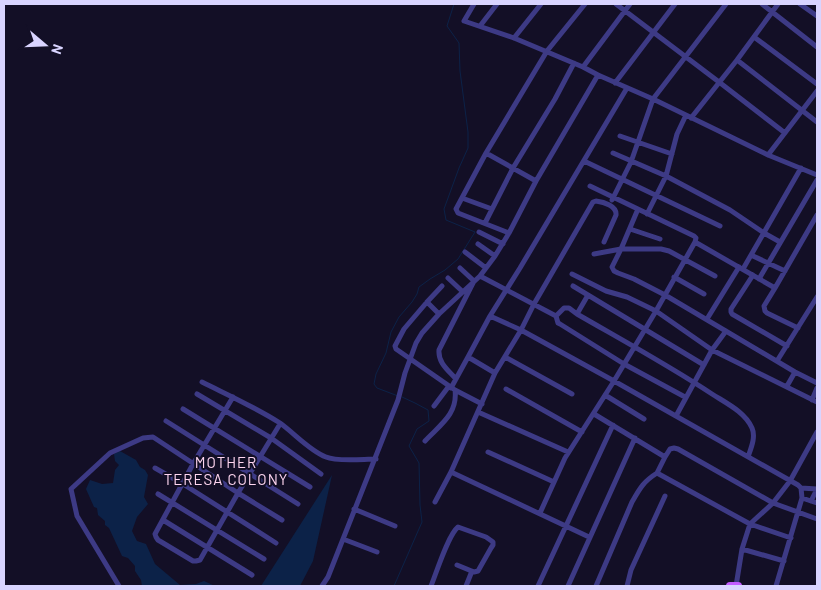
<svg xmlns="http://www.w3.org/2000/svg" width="821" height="590" font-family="Barlow,sans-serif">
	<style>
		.water { fill: #0c2248 }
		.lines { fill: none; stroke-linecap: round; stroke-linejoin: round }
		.stream { stroke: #0c2248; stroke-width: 1 }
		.street { stroke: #3d3a85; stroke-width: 5 }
		.primary { stroke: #c25bff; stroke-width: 8 }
		.labels { text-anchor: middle; stroke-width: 4; stroke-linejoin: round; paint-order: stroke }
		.neighbourhood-label { font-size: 15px; letter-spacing: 1px; fill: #ffd6f0; stroke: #130f26 }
	</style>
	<rect width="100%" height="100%" fill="#130f26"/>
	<path class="water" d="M120 451 136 460 140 467 145 470 148 475 144 497 148 504 137 517 132 531 137 541 146 544 155 564 180 585 196 584 204 581 215 586H142L141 580 135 571V566L128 558 122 556 109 528 105 525V521L98 515 97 508 94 507 86 489 90 480 102 484 113 483 115 470 119 465 115 461 114 454Z
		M332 475 313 561 300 586H261Z"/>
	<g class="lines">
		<path class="stream" d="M398 396 377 388 374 384 376 374 386 353 391 332 399 317 412 302 417 294 419 287 430 279 445 270 458 259 475 232 446 220 444 209 459 168 468 148V132L460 71 459 43 447 26 454 4
			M394 586 422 522 420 505 419 463 409 446 417 429 429 421 428 410 415 403 402 397"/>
		<path class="street" d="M474 4 464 21 514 38 583 67
			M585 4 547 51 486 153 456 209 458 213 509 233 536 181 598 75 583 67 630 4
			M616 4 719 82 785 133
			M762 4 817 47
			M800 4 817 16
			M480 26 497 4
			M754 37 817 84
			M514 38 541 4
			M737 60 817 122
			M598 75 653 99 768 155 817 175
			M615 83 675 4
			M691 118 737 60 778 4
			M620 136 672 154
			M486 153 536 181
			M613 153 666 176 730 210 764 233 780 242
			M768 155 817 91
			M584 161 720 226
			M462 198 492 209
			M612 200 631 162 653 99 726 4
			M647 214 666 176 677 134 686 115
			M485 223 513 168 555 99 574 63
			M630 229 660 239
			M479 232 503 244
			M695 242 775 288 817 215
			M478 244 495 256
			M465 252 486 268
			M594 254 621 249 638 209
			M751 255 785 271
			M743 269 801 168
			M572 274 606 291 627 297 656 311 712 350 817 402
			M753 275 731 309V312L732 314 787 346
			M480 276 495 256 509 233
			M715 276 669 251 661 249H621L612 267 614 271 618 273 634 279 665 295 795 372 817 383
			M674 277 704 294
			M448 278 463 292
			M759 279 817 180
			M573 286 704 365
			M775 288 764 306 765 311 767 313 798 328
			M439 314 427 302 442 286
			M577 314 588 295
			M490 316 521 330 614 381 798 485 801 488 802 498
			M707 319 739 267
			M468 357 490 316 520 268 627 88
			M505 357 572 394
			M777 361 817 297
			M456 379C448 370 438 363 439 350L474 281 460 268
			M202 382C228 395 255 407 280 423 294 433 310 451 326 457 337 462 363 459 376 459
			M787 386 795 372
			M451 388 468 357 495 373
			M506 389 582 432
			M455 390 482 404
			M197 394 271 438 321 474
			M605 395 644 419
			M233 397 193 464 155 534 156 537 158 540 193 561H196L200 560 238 493 280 424
			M685 397 624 364 560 324 558 323 556 316 564 308H569L577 314C622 340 668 365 712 394 726 403 745 412 752 428 756 437 751 448 748 457
			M812 400 817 388
			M434 406 449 386
			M183 409 310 487
			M478 412 568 452
			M594 414 665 457
			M676 416 712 350 726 331
			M166 421 298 504
			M425 441C440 425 458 414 455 390L396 349 395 346 404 329 427 302
			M488 452 554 482
			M155 468 183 484 276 543
			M451 472 589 537
			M801 488 817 489 811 501
			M158 494 264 559
			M435 502 451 472 495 373 521 330 534 304 593 202 596 201C604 202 617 206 616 215L604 242
			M354 509 395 526
			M540 513 565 458 614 381 656 311 695 242 696 238 694 236 590 186
			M163 520 252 575
			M791 538 750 524 657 473 665 457 670 449 674 448 678 449 773 503 817 519
			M343 539 377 552
			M742 549 784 561
			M119 586 77 516 71 489 110 453 143 438 153 437 238 493 282 520
			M322 586 328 577 398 400 405 373 416 343 422 333 439 314 480 276 556 316
			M431 586C436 574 448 535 458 527L486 537 493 542V545L491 548 478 571 474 572 457 565
			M466 586 472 571
			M538 586 613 425
			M568 586 635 438
			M596 586 632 502C640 488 643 482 657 473
			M627 586 631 570 665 496
			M736 586 742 549 750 524 773 503 790 481 817 432
			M776 586 802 498 817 503"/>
		<path class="primary" d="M730 586H738"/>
	</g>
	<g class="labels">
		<g class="neighbourhood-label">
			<text x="226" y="468">MOTHER<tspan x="226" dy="17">TERESA COLONY</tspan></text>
		</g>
	</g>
	<rect width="821" height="590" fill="none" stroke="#d9d4ff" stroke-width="10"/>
	<g transform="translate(45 45) rotate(109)" stroke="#130f26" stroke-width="4" paint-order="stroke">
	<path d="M0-4L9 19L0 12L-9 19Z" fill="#d9d4ff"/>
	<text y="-8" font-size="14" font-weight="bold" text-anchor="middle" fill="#d9d4ff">N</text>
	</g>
</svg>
